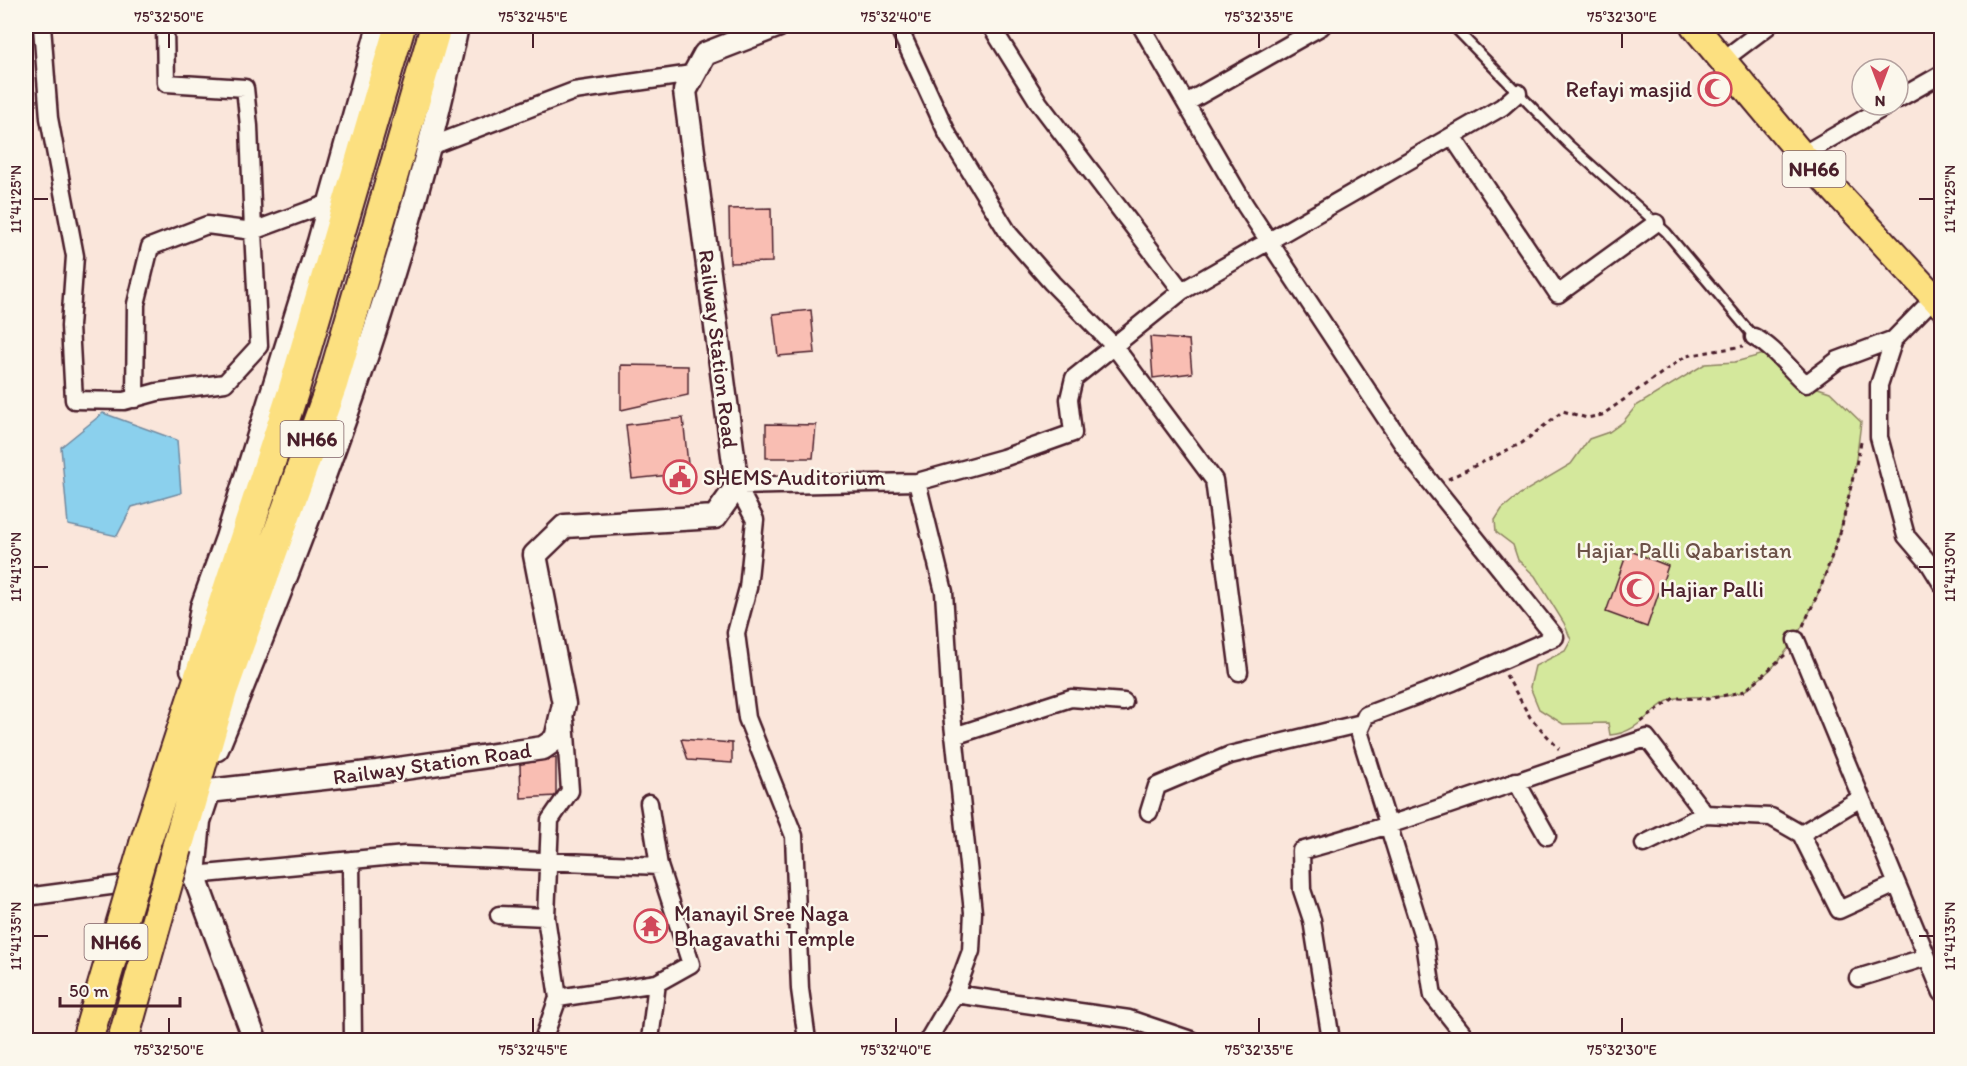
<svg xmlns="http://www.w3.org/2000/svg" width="1967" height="1066" font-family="Itim,sans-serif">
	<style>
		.green { fill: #d4e89c; stroke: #8f8464; stroke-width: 1.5 }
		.water { fill: #8bd0ed; stroke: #71899f; stroke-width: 1.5 }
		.building { fill: #f9beb3; stroke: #4a1f2b; stroke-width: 1.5 }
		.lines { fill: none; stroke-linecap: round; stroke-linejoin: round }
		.lane-casing { stroke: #4a1f2b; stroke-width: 13 }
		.street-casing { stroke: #4a1f2b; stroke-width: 21 }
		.secondary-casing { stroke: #4a1f2b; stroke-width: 27 }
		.primary-casing { stroke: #4a1f2b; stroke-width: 30 }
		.highway-casing { stroke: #4a1f2b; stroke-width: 34 }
		.path { stroke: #4a1f2b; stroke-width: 3; stroke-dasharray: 4.5 4.5; stroke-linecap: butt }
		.lane { stroke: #fbf7ec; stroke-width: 8 }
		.street { stroke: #fbf7ec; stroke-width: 16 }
		.secondary { stroke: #fbf7ec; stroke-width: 22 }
		.primary { stroke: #fce080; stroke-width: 26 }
		.highway { stroke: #fce080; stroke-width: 30 }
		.rail-casing { stroke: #4a1f2b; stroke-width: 7 }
		.rail { stroke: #fbf7ec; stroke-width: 4.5; stroke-dasharray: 14; stroke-linecap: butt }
		.highway-bridge-casing { stroke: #4a1f2b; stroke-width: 34; stroke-linecap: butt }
		.highway-bridge { stroke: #fce080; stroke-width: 30 }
		.ticks { fill: none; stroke: #4a1f2b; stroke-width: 2 }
		.labels { text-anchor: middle; stroke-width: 5; stroke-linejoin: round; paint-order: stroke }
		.shield { fill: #fbf7ec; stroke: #7f6065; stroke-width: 1.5 }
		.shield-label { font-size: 21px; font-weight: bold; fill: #4a1f2b }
		.poi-label { font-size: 22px; fill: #4a1f2b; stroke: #fbf7ec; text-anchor: start }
		.street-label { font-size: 22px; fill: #4a1f2b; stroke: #fbf7ec }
		.park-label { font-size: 22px; fill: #6c5147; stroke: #fbf7ec }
		.neatline { fill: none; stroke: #4a1f2b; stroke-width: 2 }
		.ticks-label { font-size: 15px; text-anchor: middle; fill: #4a1f2b }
	</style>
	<rect width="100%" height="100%" fill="#fae6db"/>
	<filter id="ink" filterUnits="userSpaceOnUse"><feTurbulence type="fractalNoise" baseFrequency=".0167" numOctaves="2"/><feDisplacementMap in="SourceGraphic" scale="12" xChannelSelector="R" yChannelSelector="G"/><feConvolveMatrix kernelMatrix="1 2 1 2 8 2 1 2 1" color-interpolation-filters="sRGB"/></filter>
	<g filter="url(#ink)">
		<path class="green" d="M1768 353 1806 384 1830 392 1861 422C1853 499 1822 627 1762 677 1756 681 1750 688 1744 691 1720 701 1698 694 1676 698 1655 702 1640 734 1610 735L1608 723 1563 724 1539 709 1530 687 1535 666 1565 651 1571 640 1564 623 1535 576 1518 560 1513 545 1496 532 1495 520 1502 509 1520 494 1571 464 1589 439 1609 432 1623 422 1636 406 1705 364 1735 362Z"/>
		<path class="water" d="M103 413 177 440 181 493 132 507 117 536 68 525 61 447Z"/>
		<path class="building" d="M771 208 772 262 730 263 729 209Z
			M811 310 815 353 778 356 773 314Z
			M1150 337 1189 340 1192 373 1153 378Z
			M621 365 688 366V395L621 410Z
			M683 418 689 473 632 479 626 425Z
			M766 424 816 425 813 458H766Z
			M1628 550 1668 566 1647 627 1606 612Z
			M681 739 732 743V763L688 760Z
			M556 758V796L521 798 520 764Z"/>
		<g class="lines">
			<defs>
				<path id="lane" d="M1453 26 1568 144 1666 232 1754 337"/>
				<path id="street" d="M42 26 49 118 75 256 70 326 74 400 124 401 157 392 225 383 259 346 253 231 329 203
					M898 26 948 135 1009 234 1052 283 1114 346 1214 480 1239 672
					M991 26 1039 103 1182 291
					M1141 26 1245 205 1416 464 1555 637 1453 682 1366 715 1359 731 1425 943 1433 996 1468 1040
					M1723 60 1768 26
					M1898 99 1942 74
					M1186 103 1322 26
					M1452 136 1558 294 1656 223
					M431 146 574 91 692 74
					M1802 155 1888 105
					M1934 298 1894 339 1879 385V437L1906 536 1929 563 1942 584
					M1754 337C1775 348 1788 368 1806 384L1838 360 1894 339
					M135 399 136 304 150 247 207 225 253 231 249 126 245 88 166 83 165 26
					M917 482 944 592 951 705 973 912 971 951 955 994
					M1796 640 1942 993
					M954 736 1071 698 1124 702
					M1516 781 1547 836
					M1149 812 1157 786 1230 755 1362 723
					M1801 834 1861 798
					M1644 844 1705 814 1771 817 1801 834 1839 910 1896 884
					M351 860 353 1040
					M26 897 194 875 405 855 659 866
					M499 915 546 917 550 820 570 791 565 720
					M546 917 558 998 657 983 691 964 659 866 649 803
					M1858 978 1927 957
					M543 1040 558 998
					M650 1040 657 983
					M807 1040 800 989 794 836 747 718 736 633 748 588 755 520 737 486 917 482 1003 458 1073 433 1069 399 1074 378 1182 291 1502 107 1518 93
					M928 1040 955 994 1129 1019 1191 1040
					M1331 1040 1312 920 1302 890 1301 851C1418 819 1531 775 1647 738L1705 814"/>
				<path id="secondary" d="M192 669 202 607 227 538 319 242 379 26
					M217 749C313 514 406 275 457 26
					M255 1040 194 875 199 821 209 791 377 772 543 748 556 739 564 704 535 555 565 526 715 517 737 486 685 91 705 54 777 26"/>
				<path id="primary" d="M1694 26 1802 155 1942 306"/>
				<path id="highway" d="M145 844 293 392 400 26
					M177 848 222 691 332 384 436 26"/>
			</defs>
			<use href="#lane" class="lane-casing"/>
			<use href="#street" class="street-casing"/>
			<use href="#secondary" class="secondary-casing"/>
			<use href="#primary" class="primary-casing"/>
			<use href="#highway" class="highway-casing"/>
			<path class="path" d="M1448 479 1522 443 1563 411 1587 418 1602 415 1686 356 1743 346
				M1803 626 1821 587 1841 530 1862 438
				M1506 675 1530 717 1559 749
				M1641 722 1674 698 1708 699 1745 691 1786 654"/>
			<use href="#lane" class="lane"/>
			<use href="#street" class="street"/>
			<use href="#secondary" class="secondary"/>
			<use href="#primary" class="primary"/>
			<use href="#highway" class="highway"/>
			<defs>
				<path id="rail" d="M26 1016 30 1040"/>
			</defs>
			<use href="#rail" class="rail-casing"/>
			<use href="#rail" class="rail"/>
			<defs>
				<path id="highway-bridge" d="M87 1040 145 844
					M123 1040 177 848"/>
			</defs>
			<use href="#highway-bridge" class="highway-bridge-casing"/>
			<use href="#highway-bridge" class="highway-bridge"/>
		</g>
	</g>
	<path class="ticks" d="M169 33V48M533 33V48M896 33V48M1259 33V48M1622 33V48M33 199H48M1919 199H1934M33 567H48M1919 567H1934M33 936H48M1919 936H1934M169 1018V1033M533 1018V1033M896 1018V1033M1259 1018V1033M1622 1018V1033"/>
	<defs>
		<symbol id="mosque-ring" viewBox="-11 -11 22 22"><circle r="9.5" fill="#fbf7ec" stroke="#d1495b" stroke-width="1.5"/><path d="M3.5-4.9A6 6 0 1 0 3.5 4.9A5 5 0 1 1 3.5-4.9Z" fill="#d1495b"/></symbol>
		<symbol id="civic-ring" viewBox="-11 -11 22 22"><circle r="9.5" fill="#fbf7ec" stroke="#d1495b" stroke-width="1.5"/><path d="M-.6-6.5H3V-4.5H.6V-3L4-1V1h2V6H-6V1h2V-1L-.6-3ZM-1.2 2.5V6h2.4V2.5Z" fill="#d1495b"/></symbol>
		<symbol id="temple-ring" viewBox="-11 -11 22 22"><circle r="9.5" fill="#fbf7ec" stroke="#d1495b" stroke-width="1.5"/><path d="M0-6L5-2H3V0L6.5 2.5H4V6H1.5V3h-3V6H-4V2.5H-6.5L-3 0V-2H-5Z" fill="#d1495b"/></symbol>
	</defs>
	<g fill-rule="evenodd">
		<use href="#mosque-ring" x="1696" y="70" width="38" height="38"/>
		<use href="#civic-ring" x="661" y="458" width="38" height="38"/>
		<use href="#mosque-ring" x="1618" y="570" width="38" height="38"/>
		<use href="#temple-ring" x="632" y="907" width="38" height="38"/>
	</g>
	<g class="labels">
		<g class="shield">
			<rect x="1782.5" y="151" width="63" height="36" rx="4.5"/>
			<rect x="280.5" y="421" width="63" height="36" rx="4.5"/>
			<rect x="84.5" y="924" width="63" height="36" rx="4.5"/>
		</g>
		<g class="shield-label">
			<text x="1814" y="176">NH66</text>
			<text x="312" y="446">NH66</text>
			<text x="116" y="949">NH66</text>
		</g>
		<g class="poi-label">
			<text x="1692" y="97" text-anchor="end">Refayi masjid</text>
			<text x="703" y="485">SHEMS Auditorium</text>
			<text x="1660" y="597">Hajiar Palli</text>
			<text x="674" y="921">Manayil Sree Naga<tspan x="674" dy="25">Bhagavathi Temple</tspan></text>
		</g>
		<g class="street-label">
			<text transform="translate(719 349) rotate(83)" y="8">Railway Station Road</text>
			<text transform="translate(432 763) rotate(-8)" y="8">Railway Station Road</text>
		</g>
		<g class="park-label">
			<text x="1684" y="558">Hajiar Palli Qabaristan</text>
		</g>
	</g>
	<rect width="1967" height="1066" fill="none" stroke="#fbf7ec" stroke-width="66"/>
	<g transform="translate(1880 87) rotate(180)"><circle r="28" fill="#fbf7ec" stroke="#b4a19f" stroke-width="1.5"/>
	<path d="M0-4.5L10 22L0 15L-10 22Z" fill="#d1495b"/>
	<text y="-9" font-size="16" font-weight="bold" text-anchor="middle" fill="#4a1f2b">N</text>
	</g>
	<path d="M60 997v9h120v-9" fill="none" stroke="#4a1f2b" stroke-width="3"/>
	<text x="69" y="997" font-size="18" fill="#4a1f2b" stroke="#fbf7ec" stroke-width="4.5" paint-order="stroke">50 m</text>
	<rect x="33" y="33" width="1901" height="1000" class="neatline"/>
	<g class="ticks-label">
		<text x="169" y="22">75°32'50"E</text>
		<text x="533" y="22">75°32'45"E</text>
		<text x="896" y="22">75°32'40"E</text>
		<text x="1259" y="22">75°32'35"E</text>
		<text x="1622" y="22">75°32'30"E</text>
		<text transform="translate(1950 199) rotate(-90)" y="5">11°41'25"N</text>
		<text transform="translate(16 199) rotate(-90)" y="5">11°41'25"N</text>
		<text transform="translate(1950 567) rotate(-90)" y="5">11°41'30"N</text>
		<text transform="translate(16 567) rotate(-90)" y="5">11°41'30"N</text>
		<text transform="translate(1950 936) rotate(-90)" y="5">11°41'35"N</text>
		<text transform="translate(16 936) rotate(-90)" y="5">11°41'35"N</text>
		<text x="169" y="1055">75°32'50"E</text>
		<text x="533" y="1055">75°32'45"E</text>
		<text x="896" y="1055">75°32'40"E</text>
		<text x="1259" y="1055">75°32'35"E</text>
		<text x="1622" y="1055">75°32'30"E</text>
	</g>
</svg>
